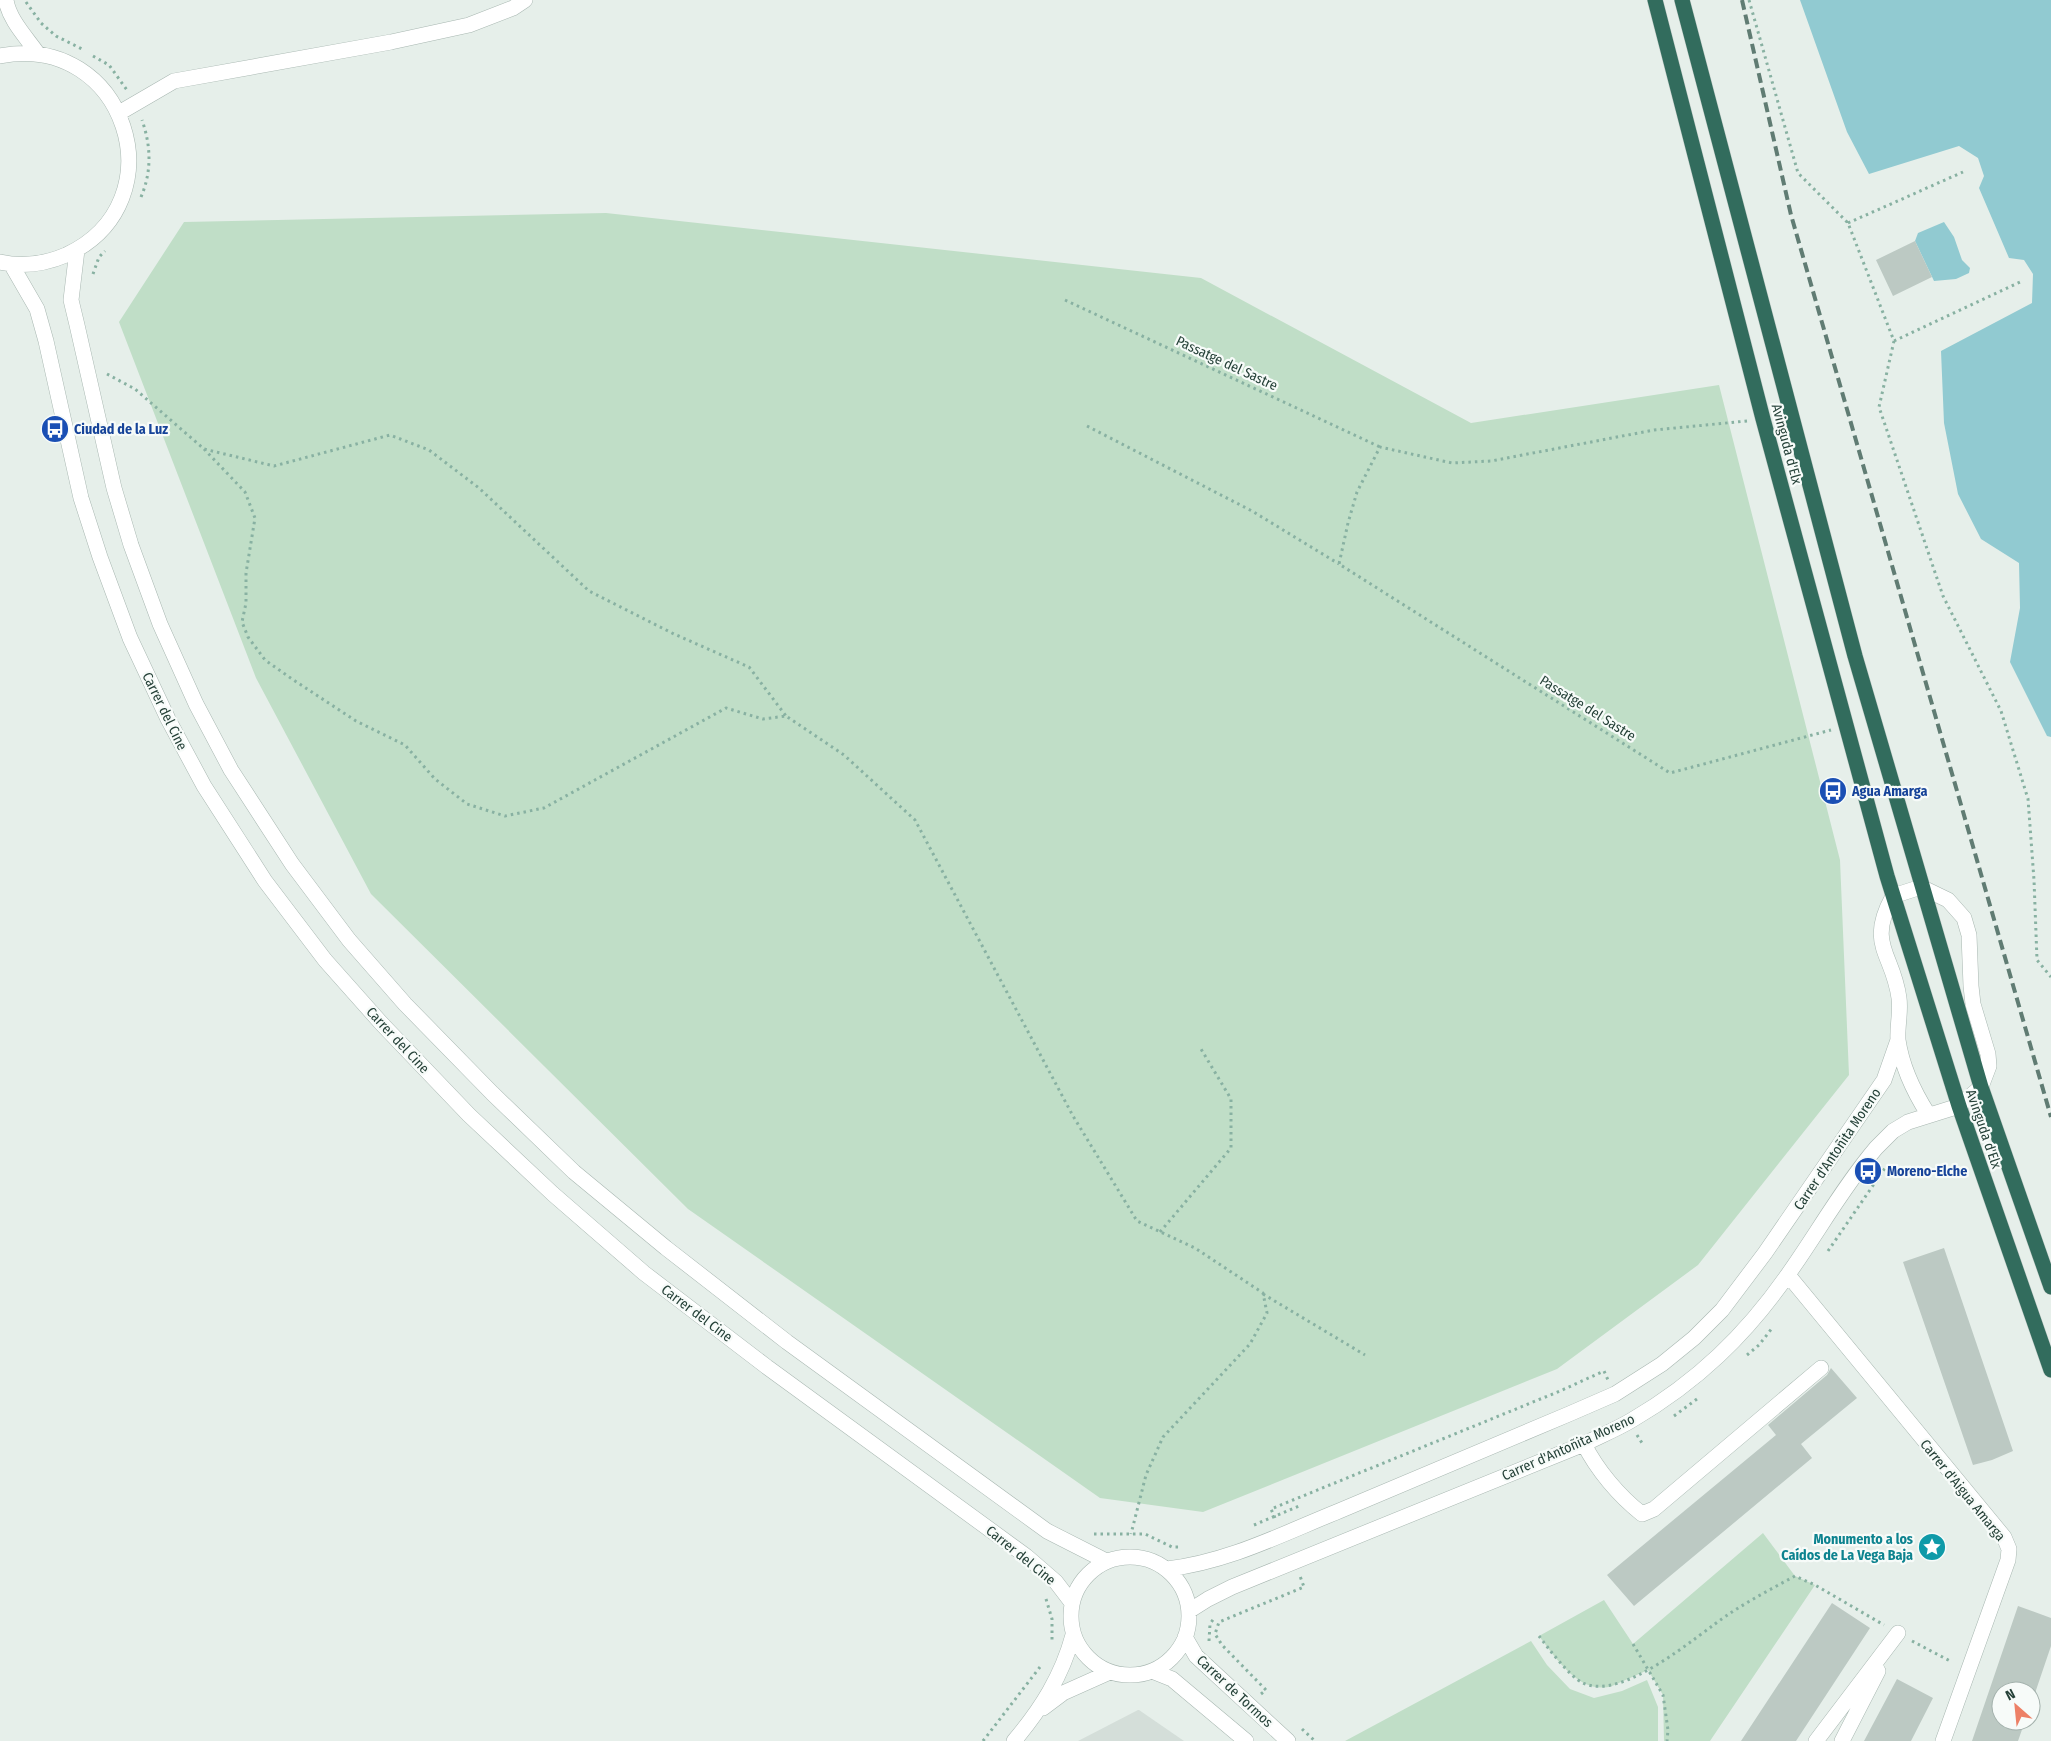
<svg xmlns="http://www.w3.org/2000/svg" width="2051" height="1741" font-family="'Fira Sans Condensed',sans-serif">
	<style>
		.built { fill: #d4ded9 }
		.green { fill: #c0dec7 }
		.water { fill: #91cad1 }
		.building { fill: #bcc9c3 }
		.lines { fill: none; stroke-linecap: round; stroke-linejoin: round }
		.minor-casing { stroke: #a8b7b1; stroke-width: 16 }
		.highway-casing { stroke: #c2cac7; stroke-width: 16 }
		.path { stroke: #88b1a2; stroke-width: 3; stroke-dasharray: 2.5 4; stroke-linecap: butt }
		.minor { stroke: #fff; stroke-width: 15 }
		.highway { stroke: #326c5d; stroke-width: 15 }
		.rail { stroke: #607c73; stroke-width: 4; stroke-dasharray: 10 5; stroke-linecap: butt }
		.labels { text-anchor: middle; stroke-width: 4.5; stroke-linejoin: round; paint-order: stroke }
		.street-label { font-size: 14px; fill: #254138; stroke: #f7fbf9 }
		.transit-label { font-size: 14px; font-weight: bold; fill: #164399; stroke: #f7fbf9; text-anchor: start }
		.culture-label { font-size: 14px; font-weight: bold; fill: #0d838f; stroke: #f7fbf9; text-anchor: end }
	</style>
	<rect width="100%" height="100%" fill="#e6efea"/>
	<path class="built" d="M1139 1710 1184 1741H1078L1138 1710Z"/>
	<path class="green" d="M606 213 1201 278 1471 423 1719 385 1840 860 1849 1075 1698 1265 1557 1369 1203 1512 1100 1498 688 1209 371 894 256 678 119 322 184 222Z
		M1763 1533 1795 1576 1815 1585 1710 1741H1664L1663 1695 1648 1670C1636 1675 1624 1681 1612 1686 1580 1696 1555 1657 1539 1636L1604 1600 1633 1644Z
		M1531 1641 1547 1665 1570 1689 1594 1698 1622 1691 1647 1680 1658 1707V1741H1345Z"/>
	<path class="water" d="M1800 0H2051V737L2047 736 2010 662 2020 608 2019 563 1981 539 1958 494 1944 423 1941 351 2032 303 2033 274 2024 260 2009 258 1979 188 1984 176 1978 158 1959 146 1869 174 1847 132Z
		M1944 222 1954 237 1962 260 1970 268 1969 273 1956 279 1934 281 1915 241 1918 233Z"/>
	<path class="building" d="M1915 241 1932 277 1893 296 1876 260Z
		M1944 1248 2013 1451 1992 1460 1973 1465 1903 1262Z
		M1831 1368 1857 1398 1801 1444 1812 1458 1634 1606 1607 1575 1776 1435 1768 1425 1827 1375Z
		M1832 1603 1870 1628 1796 1741H1741Z
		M2018 1606 2051 1618V1646L2032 1702 2031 1704V1691H2001V1721H2025L2018 1741H1972Z
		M1897 1679 1933 1698 1911 1741H1864Z"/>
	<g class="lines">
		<defs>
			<path id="minor" d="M6 0C9 20 27 38 38 54
				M0 56C125 31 181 202 66 255 45 264 23 267 0 262
				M119 113 174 81 391 42 469 25 513 8 525 0
				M77 250 71 300 77 325 114 488 131 545 160 624 196 704 231 770 292 864 349 940 405 1004 492 1093 574 1172 666 1248 787 1342 1047 1531 1106 1561
				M11 264 37 309 46 341 81 498 100 557 130 638 168 719 204 786 265 881 325 960 381 1023 469 1115 553 1194 644 1273 767 1367 1026 1556 1056 1582 1072 1603
				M1788 1275 2004 1537 2009 1549 2008 1560 1943 1741
				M1584 1444C1597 1470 1619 1496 1642 1514L1654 1509 1821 1368
				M1071 1616a59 59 0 1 1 118 0a59 59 0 1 1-118 0Z
				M1167 1569C1228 1562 1282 1534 1339 1511 1415 1479 1492 1447 1569 1414L1615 1394 1662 1364 1694 1338 1722 1310 1765 1253 1884 1080 1898 1040
				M1189 1611 1208 1599 1232 1587 1584 1444C1600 1436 1617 1429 1632 1420 1697 1382 1746 1335 1789 1273 1818 1232 1843 1187 1876 1148L1893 1131 1908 1122 1959 1106 1981 1087 1989 1066 1988 1054 1973 1004 1971 986 1969 935 1964 918 1948 900 1921 887 1893 896C1866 945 1893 953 1899 998 1901 1012 1897 1026 1898 1040 1902 1067 1914 1092 1928 1114
				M1185 1637 1196 1656 1288 1741
				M1152 1671 1172 1679 1246 1741
				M1043 1708 1063 1693 1110 1672
				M1014 1741C1041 1709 1062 1676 1073 1635
				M1816 1741 1898 1633
				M1842 1741 1878 1671"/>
			<path id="highway" d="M1655 0 1763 419 1887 876 1959 1106 2051 1370
				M1682 0 1855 656 1981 1087 2051 1287"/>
		</defs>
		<use href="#minor" class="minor-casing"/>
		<use href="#highway" class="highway-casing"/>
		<path class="path" d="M1749 0 1798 173 1848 223 1894 341 1879 407 1943 596 2001 711 2028 799 2034 880 2037 960 2051 977
			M26 2 41 23 56 36 84 50
			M93 56 109 65 127 90
			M141 197C152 171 151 146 142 120
			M1848 223 1963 172
			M93 274 99 257 105 251
			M1065 300 1380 447
			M1894 341 2020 282
			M107 374 135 389 204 449 274 466 390 435 429 450 479 488 589 591 674 634 749 667 786 716
			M1747 421 1654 430 1491 461 1452 463 1380 447 1357 492 1348 523 1339 564 1670 773 1831 730
			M1087 426 1252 511 1339 564
			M204 449 245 492 255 518 246 573V603L242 622 248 637 265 660 292 679 356 721 405 745 435 779 467 804 505 816 544 808 726 708 763 719 786 716 844 755 915 820 1073 1116 1137 1221 1195 1248 1263 1293 1267 1313 1250 1344 1163 1437 1146 1475 1131 1534
			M1160 1232 1231 1148V1099L1201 1049
			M1828 1251 1885 1168
			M1263 1294 1365 1355
			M1747 1355 1759 1345 1773 1327
			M1674 1416 1697 1399
			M1637 1435 1642 1443
			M1275 1518 1271 1509 1560 1391 1604 1371 1608 1380
			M1254 1525 1299 1506
			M1094 1534H1145L1172 1547H1180
			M1046 1599 1052 1619V1640
			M1539 1636C1548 1648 1570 1677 1583 1683 1623 1702 1697 1635 1729 1614 1750 1600 1773 1588 1795 1576L1815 1585 1884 1625
			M1209 1641 1210 1624 1215 1617
			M1912 1641 1952 1662
			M1633 1644 1663 1695 1668 1730 1667 1741
			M1261 1694 1266 1690 1222 1645 1215 1634 1219 1622 1304 1587 1300 1576
			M1302 1729 1315 1741
			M983 1741 1040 1667"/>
		<use href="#minor" class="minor"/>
		<use href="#highway" class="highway"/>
		<path class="rail" d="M1742 0 1791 215 2051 1117"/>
	</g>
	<defs>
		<symbol id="bus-disc" viewBox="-11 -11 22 22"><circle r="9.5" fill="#1a4fb4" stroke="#f7fbf9"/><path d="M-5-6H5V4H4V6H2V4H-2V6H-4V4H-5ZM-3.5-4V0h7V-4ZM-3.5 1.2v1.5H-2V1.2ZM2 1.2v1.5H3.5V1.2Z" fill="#fff"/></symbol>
		<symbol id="sight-disc" viewBox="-11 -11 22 22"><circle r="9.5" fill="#0f9aa8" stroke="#f7fbf9"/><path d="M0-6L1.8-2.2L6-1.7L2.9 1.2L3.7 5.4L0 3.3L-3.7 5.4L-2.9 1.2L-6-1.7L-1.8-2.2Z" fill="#fff"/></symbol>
	</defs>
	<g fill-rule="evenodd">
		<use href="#bus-disc" x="39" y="413" width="32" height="32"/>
		<use href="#bus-disc" x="1817" y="775" width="32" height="32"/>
		<use href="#bus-disc" x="1852" y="1155" width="32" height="32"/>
		<use href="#sight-disc" x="1916" y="1531" width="32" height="32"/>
	</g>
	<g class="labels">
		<g class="street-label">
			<text transform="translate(1227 363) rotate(25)" y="5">Passatge del Sastre</text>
			<text transform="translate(1787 444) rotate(75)" y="5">Avinguda d'Elx</text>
			<text transform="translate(1588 708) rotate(32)" y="5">Passatge del Sastre</text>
			<text transform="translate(165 711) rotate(64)" y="5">Carrer del Cine</text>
			<text transform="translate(398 1040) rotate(47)" y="5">Carrer del Cine</text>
			<text transform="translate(1984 1129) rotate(71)" y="5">Avinguda d'Elx</text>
			<text transform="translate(1837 1149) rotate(-56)" y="5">Carrer d'Antoñita Moreno</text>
			<text transform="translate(697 1313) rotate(37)" y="5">Carrer del Cine</text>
			<text transform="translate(1568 1447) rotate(-24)" y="5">Carrer d'Antoñita Moreno</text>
			<text transform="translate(1963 1490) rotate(51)" y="5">Carrer d'Aigua Amarga</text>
			<text transform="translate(1021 1555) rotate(39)" y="5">Carrer del Cine</text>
			<text transform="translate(1235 1691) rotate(43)" y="5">Carrer de Tormos</text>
		</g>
		<g class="transit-label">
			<text x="74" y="434">Ciudad de la Luz</text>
			<text x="1852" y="796">Agua Amarga</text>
			<text x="1887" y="1176">Moreno-Elche</text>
		</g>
		<g class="culture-label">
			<text x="1913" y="1544">Monumento a los<tspan x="1913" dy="16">Caídos de La Vega Baja</tspan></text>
		</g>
	</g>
	<g transform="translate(2016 1706) rotate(333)"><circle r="24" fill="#f7fbf9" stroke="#a3b1ac"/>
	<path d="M0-4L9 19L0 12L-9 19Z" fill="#ed8066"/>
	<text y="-8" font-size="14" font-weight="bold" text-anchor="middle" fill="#254138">N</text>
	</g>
</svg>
